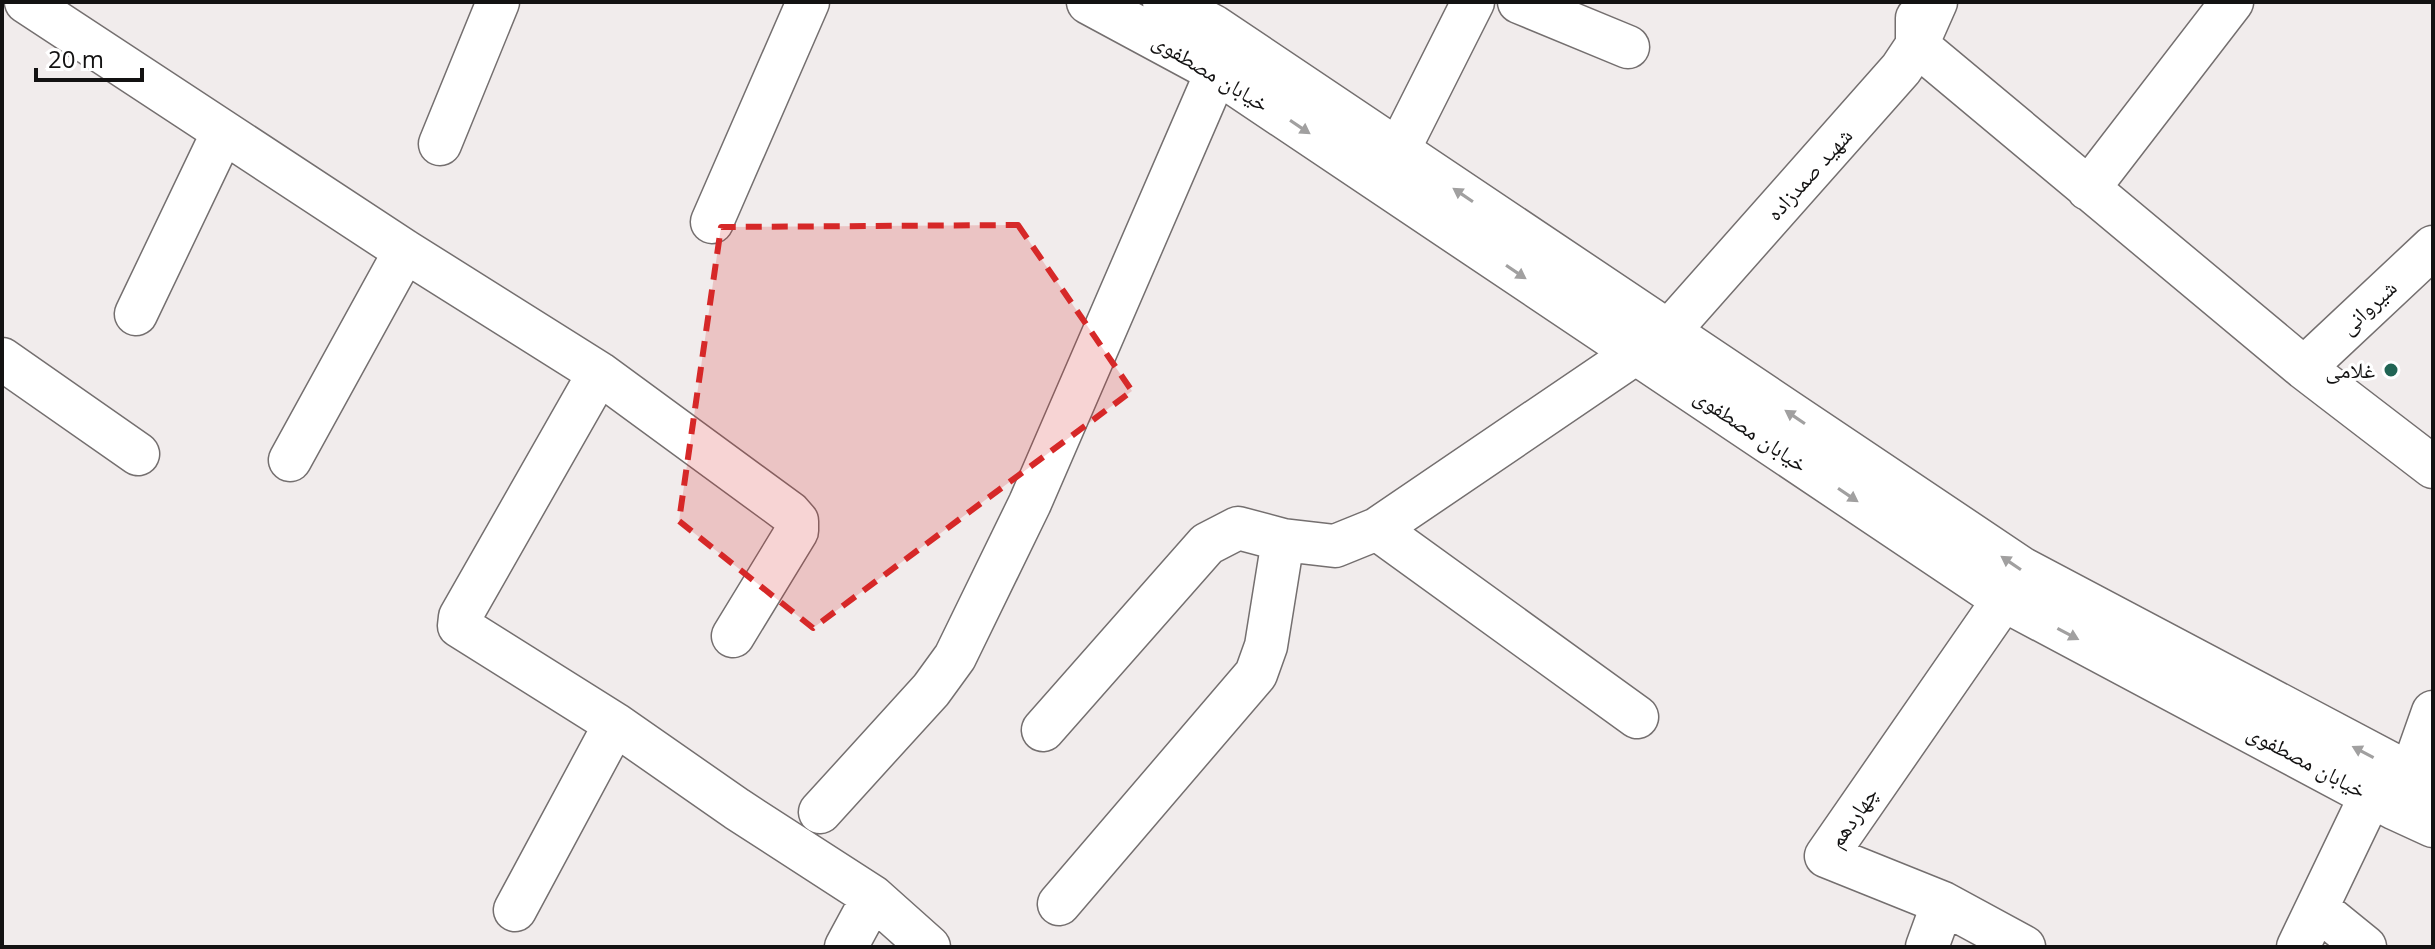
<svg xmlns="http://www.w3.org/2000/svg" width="2435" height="949" font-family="'Open Sans','Noto Naskh Arabic',sans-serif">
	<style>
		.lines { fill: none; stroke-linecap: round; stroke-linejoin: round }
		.minor-casing { stroke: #746f6f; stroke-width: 45 }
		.tertiary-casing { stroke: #746f6f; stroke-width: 47 }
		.minor { stroke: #fff; stroke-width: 42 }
		.tertiary { stroke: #fff; stroke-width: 44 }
		.oneway { fill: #a1a0a0 }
		.marked { fill: #d62828; fill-opacity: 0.2; stroke: #d62828; stroke-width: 6; stroke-dasharray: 16 10; stroke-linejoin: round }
		.poi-dot { fill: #216454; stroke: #fff; stroke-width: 3 }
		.labels { text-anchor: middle; stroke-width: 6; stroke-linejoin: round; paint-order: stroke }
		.street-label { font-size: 22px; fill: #131212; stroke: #fff }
		.poi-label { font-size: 22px; fill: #131212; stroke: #fff; text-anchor: end }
	</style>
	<rect width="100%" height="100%" fill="#f1ecec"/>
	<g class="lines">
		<defs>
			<path id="minor" d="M26 2 405 251 599 373 790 513 797 521V531L733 636
				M1519 2 1628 47
				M1936 2 1917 45 2304 368 2433 467
				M440 144 498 2
				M1398 151 1473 2
				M2088 189 2232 2
				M712 222 808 2
				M136 314 223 132
				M1668 332 1901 69 1917 45V18
				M2 359 138 454
				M2304 368 2433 247
				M599 373 460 617 459 626 615 724 737 809 873 897 929 947
				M290 460 405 251
				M1377 529 1637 717
				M2004 599 1826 856 1943 903 2024 947
				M1043 730 1207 544 1238 528 1283 540 1335 546 1377 529 1636 353
				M2410 777 2433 712
				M820 812 931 690 955 657 1030 503 1217 71
				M1059 904 1256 674 1266 646 1283 540
				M2317 908 2365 947
				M515 910 615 724
				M846 947 873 897
				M1927 947 1943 903
				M2298 947 2371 795"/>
			<path id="tertiary" d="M1089 2 1217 71 2004 599 2396 808 2433 825
				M1165 2 1213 27 2021 569 2433 787"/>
		</defs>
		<use href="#minor" class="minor-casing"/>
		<use href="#tertiary" class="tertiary-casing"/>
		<use href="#minor" class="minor"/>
		<use href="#tertiary" class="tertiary"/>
	</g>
	<defs><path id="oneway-solid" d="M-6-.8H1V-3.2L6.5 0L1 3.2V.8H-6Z" transform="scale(2)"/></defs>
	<g class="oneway">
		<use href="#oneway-solid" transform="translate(1300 127) rotate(34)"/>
		<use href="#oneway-solid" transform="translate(1463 195) rotate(-146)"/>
		<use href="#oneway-solid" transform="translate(1516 272) rotate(34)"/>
		<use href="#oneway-solid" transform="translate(1795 417) rotate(-146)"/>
		<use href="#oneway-solid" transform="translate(1848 495) rotate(34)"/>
		<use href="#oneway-solid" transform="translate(2011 563) rotate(-146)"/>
		<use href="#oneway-solid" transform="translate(2068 634) rotate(28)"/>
		<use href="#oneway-solid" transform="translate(2363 752) rotate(-152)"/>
	</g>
	<path class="marked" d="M1018 225 1132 391 813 628 679 521 721 227Z"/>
	<circle class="poi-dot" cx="2391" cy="370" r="8"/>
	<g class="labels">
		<g class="street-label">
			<text transform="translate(1211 72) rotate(31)" y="8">خیابان مصطفوی</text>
			<text transform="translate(1809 174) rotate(-48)" y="8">شهید صمدزاده</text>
			<text transform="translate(2368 307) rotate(-43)" y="8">شیروانی</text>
			<text transform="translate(1751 430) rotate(34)" y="8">خیابان مصطفوی</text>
			<text transform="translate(2307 761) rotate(28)" y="8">خیابان مصطفوی</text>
			<text transform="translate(1853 817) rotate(-55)" y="8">چهاردهم</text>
		</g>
		<g class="poi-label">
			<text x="2375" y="378">غلامی</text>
		</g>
	</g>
	<rect width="2435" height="949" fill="none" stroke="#131212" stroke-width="8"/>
	<path d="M36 68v12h106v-12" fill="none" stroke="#131212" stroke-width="4"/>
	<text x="48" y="68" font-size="24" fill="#131212" stroke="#ffffff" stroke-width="6" paint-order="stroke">20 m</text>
</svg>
